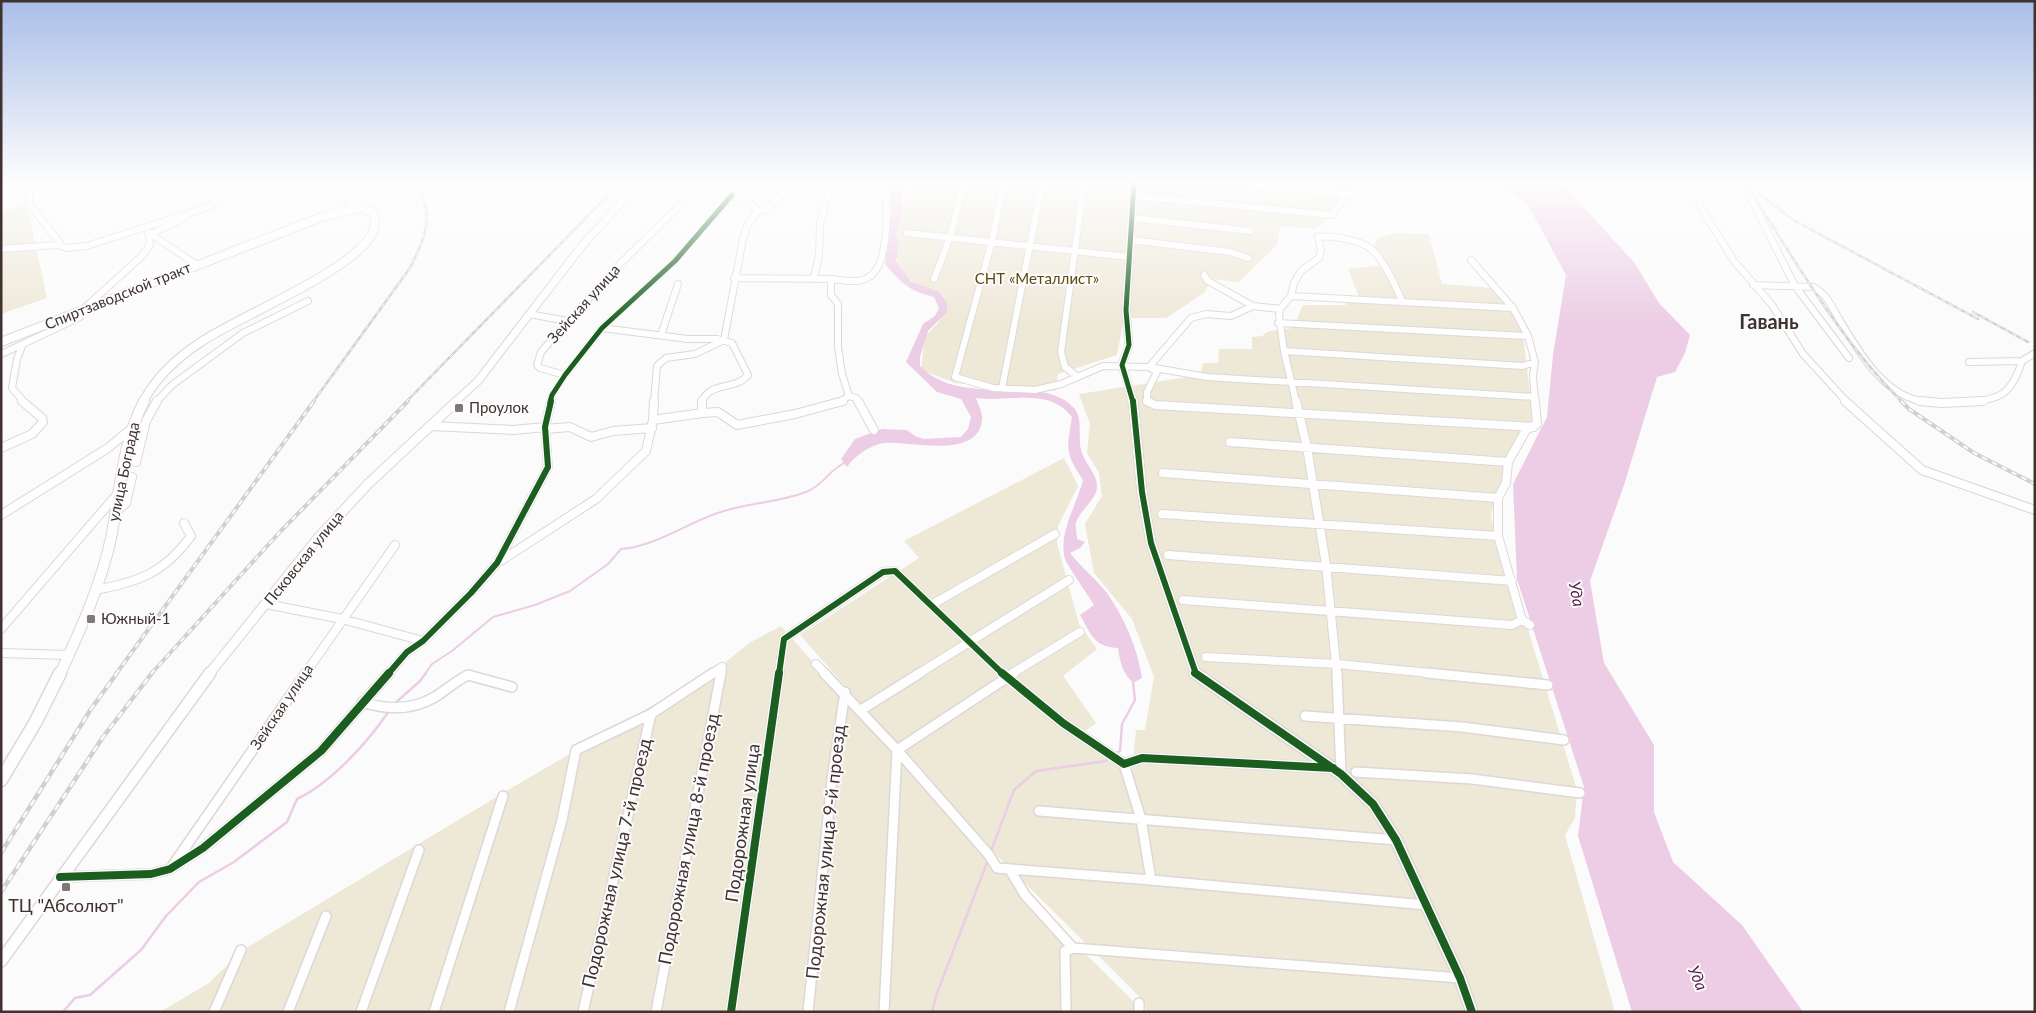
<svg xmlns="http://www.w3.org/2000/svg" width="2036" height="1013" font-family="Lato,sans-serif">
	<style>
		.green { fill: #eee8d7 }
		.water { fill: #eccde5 }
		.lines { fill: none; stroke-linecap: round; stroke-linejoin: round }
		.stream-far1 { stroke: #eccde5; stroke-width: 2 }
		.stream { stroke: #eccde5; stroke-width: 2.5 }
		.minor-far2-casing { stroke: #ddd7d6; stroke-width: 8 }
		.minor-far1-casing { stroke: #ddd7d6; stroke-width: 10 }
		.minor-casing { stroke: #ddd7d6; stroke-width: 12 }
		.tertiary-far2-casing { stroke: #ddd7d6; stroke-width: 9 }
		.tertiary-far1-casing { stroke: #ddd7d6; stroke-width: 11 }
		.tertiary-casing { stroke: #ddd7d6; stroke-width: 14 }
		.secondary-far2-casing { stroke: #ddd7d6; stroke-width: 10 }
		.secondary-far1-casing { stroke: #ddd7d6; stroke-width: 12 }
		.secondary-casing { stroke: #ddd7d6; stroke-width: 15 }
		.minor-far2 { stroke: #fefefe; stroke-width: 6 }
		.minor-far1 { stroke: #fefefe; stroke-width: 8 }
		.minor { stroke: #fefefe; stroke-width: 9 }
		.tertiary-far2 { stroke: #fefefe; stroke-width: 7 }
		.tertiary-far1 { stroke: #fefefe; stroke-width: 9 }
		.tertiary { stroke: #fefefe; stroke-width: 11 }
		.secondary-far2 { stroke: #fefefe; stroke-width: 8 }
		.secondary-far1 { stroke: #fefefe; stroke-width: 10 }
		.secondary { stroke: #fefefe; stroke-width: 12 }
		.rail-far2-casing { stroke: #d1d0d0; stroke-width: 2.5 }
		.rail-far1-casing { stroke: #d1d0d0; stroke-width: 4 }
		.rail-casing { stroke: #d1d0d0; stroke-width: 4.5 }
		.rail-far2 { stroke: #fbfbfb; stroke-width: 1; stroke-dasharray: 4.5; stroke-linecap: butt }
		.rail-far1 { stroke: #fbfbfb; stroke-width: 2; stroke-dasharray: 5.5; stroke-linecap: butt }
		.rail { stroke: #fbfbfb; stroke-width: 2.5; stroke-dasharray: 7; stroke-linecap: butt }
		.cycleway-far2-casing { stroke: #fbfbfb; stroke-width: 8 }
		.cycleway-far1-casing { stroke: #fbfbfb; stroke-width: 9 }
		.cycleway-casing { stroke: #fbfbfb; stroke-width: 11 }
		.cycleway-far2 { stroke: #1b5e20; stroke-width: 5 }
		.cycleway-far1 { stroke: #1b5e20; stroke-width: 6 }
		.cycleway { stroke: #1b5e20; stroke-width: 8 }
		.poi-dot { fill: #817876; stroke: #fbfbfb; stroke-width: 2 }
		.labels { text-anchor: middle; stroke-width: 4; stroke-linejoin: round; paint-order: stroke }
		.park-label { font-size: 15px; fill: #5c4a10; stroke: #fbfbfb }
		.street-label { font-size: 15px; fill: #3f322f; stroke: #fbfbfb }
		.poi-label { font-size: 15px; fill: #3f322f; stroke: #fbfbfb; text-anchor: start }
		.water-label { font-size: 16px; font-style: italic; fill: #521e49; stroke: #fbfbfb }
		.near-street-label { font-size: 18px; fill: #3f322f; stroke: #fbfbfb }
		.near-poi-label { font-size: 18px; fill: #3f322f; stroke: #fbfbfb }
		.district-label { font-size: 20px; font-weight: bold; fill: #3f322f; stroke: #fbfbfb }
	</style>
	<rect width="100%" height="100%" fill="#fbfbfb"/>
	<path class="green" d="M910 183H1364L1357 193 1316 229 1280 226 1277 245 1239 282 1211 279 1204 293 1166 318H1124L1117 355 1058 374 1055 391 955 383 921 370 925 336 938 323 946 307 929 290 908 279 896 258 895 228Z
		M27 205 47 298 1 314V212Z
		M1395 233 1429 234 1442 284 1494 288 1516 312 1523 334 1533 420 1527 423 1505 459 1504 482 1495 496 1491 517 1518 626H1527L1577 790 1575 818 1565 835 1615 1012H1146L1145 1002 986 845 800 635 919 558 904 541 1064 458 1078 486 1058 526 1057 543 1079 624 1097 649 1063 676 1096 723 1076 738 1132 773 1136 730H1145L1154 677 1132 619 1094 573 1085 524 1102 496 1099 473 1087 453 1090 424 1079 394 1200 375 1203 363H1218L1219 349H1252V337L1262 336 1269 331 1293 328 1303 305H1346L1345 301 1360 300 1348 269 1386 265 1374 248 1376 239Z
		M781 626 973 842 1136 1004V1012H160L209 983 243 950 508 790 722 665 749 643Z"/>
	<path class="water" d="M889 183H907L902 191 903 214 896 235 899 244 896 260 910 281 939 292 947 302V312L928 331 920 357V366C963 410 1039 371 1074 408 1083 418 1078 437 1081 449 1083 461 1093 469 1096 480 1102 498 1080 508 1076 523 1075 528 1077 534 1077 539L1085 542 1080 548 1070 553C1081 567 1097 580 1107 593 1125 619 1137 647 1142 678L1133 683C1123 673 1120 663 1118 648 1094 647 1091 634 1080 615L1094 605C1088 595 1067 565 1065 559 1058 532 1077 505 1083 480 1064 451 1067 449 1072 417 1048 386 1008 403 976 398 978 405 983 412 982 420 978 460 910 441 885 443 871 444 855 456 847 467L841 459 855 439 882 429 907 430 915 436 924 439 961 437 968 429 971 417 961 399 937 392 906 362 923 324 935 316 939 308 934 297C909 291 901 283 885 264L888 225 892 212 889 199Z
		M1501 183H1560L1565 187 1634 262 1659 303 1690 335 1685 353 1675 372 1657 377 1624 485 1590 581 1604 663 1654 745V812L1673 862 1742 925 1803 1012H1632L1578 836 1584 787 1517 579 1513 484 1547 417 1553 355 1566 275 1528 205Z"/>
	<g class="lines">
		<path class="stream-far1" d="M425 674 432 664 452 651 493 617 535 605 570 591 608 564 621 549C658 546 689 521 724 511 750 503 780 502 806 492 825 484 826 473 844 463"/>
		<path class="stream" d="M393 705 420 681 426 673
			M1116 753 1120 751 1122 724 1135 700 1133 683
			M991 851 1014 790 1036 771 1106 761 1110 758
			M63 1012 75 998 90 995 141 950 166 916 199 882 234 862 287 822 297 799C331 783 368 742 389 711
			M932 1012 936 996 988 860"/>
		<defs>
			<path id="minor-far2" d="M29 183V204L60 243 57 245
				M1004 183 992 241 955 377 993 388 1035 390 1061 384 1103 366 1149 367 1191 318 1206 314 1231 316 1253 306
				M1233 183 1346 194
				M1689 183 1701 208 1734 261 1772 305 1803 354 1847 402
				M1743 183 1795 286 1849 358
				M702 184 749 202 758 211
				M1133 196 1332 215 1346 194 1360 192 1361 183
				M758 211 766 209 794 183
				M1132 218 1250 231
				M148 232 197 265
				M907 233 1129 257
				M1130 240 1230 252 1248 258
				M1 249 57 245 67 248 87 246 208 207 247 183
				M1471 260 1513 308 1528 336 1535 362 1533 376 1535 402
				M1204 275 1208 281 1253 306 1280 309
				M814 277 819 256 820 223 831 183
				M734 278 831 279V295L838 304V347L842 374 849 396 856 398 858 402
				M831 279C842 280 859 284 869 277 889 265 887 212 886 192
				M934 279 950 237 964 183
				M1753 285 1813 287C1826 293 1832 307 1839 319 1859 352 1884 397 1926 402
				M1291 296 1513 308
				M529 314 567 321
				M1278 323 1528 336
				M602 328 688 339H717L732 343 748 375C735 391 709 381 702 402
				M661 335 678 284
				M1284 351 1523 366 1535 362
				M1 354 23 344
				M1969 362 2022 361 2035 353
				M565 375 540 368 537 365 541 352 619 265 702 183
				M1078 377 1065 367 1061 352 1084 183
				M1002 388 1042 183
				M24 402 12 388 17 359 23 344 80 317 82 314 80 312 142 256 150 245 149 235 186 217
				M156 402 172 385 243 333 308 301
				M550 402 552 395 565 375 602 328 675 261 732 195
				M654 402 657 366 666 358 695 354 724 340 743 239 747 226 758 211
				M839 402 849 396
				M1147 402V392L1157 372 1149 367 1207 377 1535 397
				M1296 402 1284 351 1279 315 1280 309 1291 296 1294 283 1301 271 1319 258 1321 250 1318 237C1331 235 1359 240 1370 248 1382 257 1396 287 1402 301
				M1968 402C2001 400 2012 393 2022 361"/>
			<path id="minor-far1" d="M702 401V413L718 412 737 425 795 414 843 401
				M858 401 874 430
				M1147 401 1155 405 1534 427
				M1296 401 1307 447 1326 565 1337 674
				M1845 401 1922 470 2035 510
				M1919 401 1942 403 1983 401
				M653 420 702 413
				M431 426 513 430 545 427
				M545 429 570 427 591 437 613 431 652 428
				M1230 442 1508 462
				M1 448 32 434 43 422 42 418 22 401
				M136 462 146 421 157 401
				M1163 473 1498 498
				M115 513 126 503 132 477
				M1162 514 1498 536
				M1 515 108 448 132 428
				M1168 555 1512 581
				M499 562 596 499 646 451 653 420 654 401
				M95 590C139 582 164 573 191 536L184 523
				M1183 600 1512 625 1522 620
				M266 604 342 619 423 641
				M933 604 1055 534
				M1530 625 1522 620 1498 536V498L1506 483 1508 462 1526 430 1537 424 1535 401
				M1 629 119 492
				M1 653 69 655
				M1206 657 1337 664 1440 674
				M816 664 826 674
				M305 674 395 545
				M388 674 407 652 423 641 471 593 497 563 548 467 545 427 551 401
				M711 674 722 667
				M721 674 722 667
				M779 674 784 639 883 572 895 571 1003 674
				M918 674 1069 580
				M1011 674 1080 632"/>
			<path id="minor" d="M824 673 897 750 989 855 997 868 1151 880 1141 819 1124 764
				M1002 673 1063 723 1124 764 1142 758 1331 768
				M1337 673 1341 774
				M1427 673 1548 685
				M362 702C387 710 411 711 435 697 446 690 456 681 468 675L512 687
				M861 710 920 673
				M1305 716 1462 727 1564 740
				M1356 772 1472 779 1580 793
				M1039 811 1396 840
				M173 865 306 673
				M1010 870 1025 895 1073 948
				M60 877 151 874 170 869 203 848 321 751 389 673
				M1151 880 1426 905
				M1139 1003V1012
				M214 1012 241 950
				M288 1012 326 916
				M361 1012 419 850
				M434 1012 503 796
				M509 1012 562 820 576 750 651 714 713 673
				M583 1012 651 714
				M656 1012 721 673
				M731 1012 779 673
				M808 1012 832 779 845 692
				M884 1012 897 750 1014 673
				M1066 1012 1065 951 1073 948 1460 978"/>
			<path id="tertiary-far2" d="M455 402 478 381 581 247 639 183
				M1133 402 1122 365 1129 345 1126 310 1134 183"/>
			<path id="tertiary-far1" d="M1133 401 1142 492 1151 543 1196 674
				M209 674 318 538 368 484 457 401"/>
			<path id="tertiary" d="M1195 673 1341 774 1373 804 1396 840 1460 978 1472 1012
				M1 961 210 673"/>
			<path id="secondary-far2" d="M1 342 324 216 363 207
				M143 402C156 377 178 357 201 342 239 316 356 270 373 232 376 225 375 219 373 213L315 183"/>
			<path id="secondary-far1" d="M60 674C80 631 101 585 111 538 120 491 122 444 144 401"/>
			<path id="secondary" d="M1 780 35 723 60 673"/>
		</defs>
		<use href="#minor-far2" class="minor-far2-casing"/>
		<use href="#minor-far1" class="minor-far1-casing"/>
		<use href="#minor" class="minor-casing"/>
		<use href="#tertiary-far2" class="tertiary-far2-casing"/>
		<use href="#tertiary-far1" class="tertiary-far1-casing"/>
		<use href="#tertiary" class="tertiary-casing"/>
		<use href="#secondary-far2" class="secondary-far2-casing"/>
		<use href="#secondary-far1" class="secondary-far1-casing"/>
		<use href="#secondary" class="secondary-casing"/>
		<use href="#minor-far2" class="minor-far2"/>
		<use href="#minor-far1" class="minor-far1"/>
		<use href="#minor" class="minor"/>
		<use href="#tertiary-far2" class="tertiary-far2"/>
		<use href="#tertiary-far1" class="tertiary-far1"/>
		<use href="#tertiary" class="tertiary"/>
		<use href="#secondary-far2" class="secondary-far2"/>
		<use href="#secondary-far1" class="secondary-far1"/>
		<use href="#secondary" class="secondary"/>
		<defs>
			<path id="rail-far2" d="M1745 183C1794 258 1838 338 1902 402
				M1755 191 1795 221 1978 319
				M1973 312 2028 342
				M313 402 410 268C425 237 437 213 414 183
				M406 402 620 183"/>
			<path id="rail-far1" d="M1901 401 1909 409 1974 453 2035 484
				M116 674 314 401
				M151 674 278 534 408 401"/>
			<path id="rail" d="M1 853 91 709 117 673
				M1 892 103 737 152 673"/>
		</defs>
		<use href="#rail-far2" class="rail-far2-casing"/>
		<use href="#rail-far1" class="rail-far1-casing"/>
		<use href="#rail" class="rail-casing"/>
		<use href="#rail-far2" class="rail-far2"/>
		<use href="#rail-far1" class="rail-far1"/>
		<use href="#rail" class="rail"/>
		<defs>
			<path id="cycleway-far2" d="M550 402 552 395 565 375 602 328 675 261 732 195
				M1133 402 1122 365 1129 345 1126 310 1134 183"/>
			<path id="cycleway-far1" d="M1133 401 1142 492 1151 543 1196 674
				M388 674 407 652 423 641 471 593 497 563 548 467 545 427 551 401
				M779 674 784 639 883 572 895 571 1003 674"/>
			<path id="cycleway" d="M1002 673 1063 723 1124 764 1142 758 1333 768
				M1195 673 1341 774 1373 804 1396 840 1460 978 1472 1012
				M60 877 151 874 170 869 203 848 321 751 389 673
				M731 1012 779 673"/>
		</defs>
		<use href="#cycleway-far2" class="cycleway-far2-casing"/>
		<use href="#cycleway-far1" class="cycleway-far1-casing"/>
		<use href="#cycleway" class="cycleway-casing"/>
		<use href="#cycleway-far2" class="cycleway-far2"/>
		<use href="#cycleway-far1" class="cycleway-far1"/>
		<use href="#cycleway" class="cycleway"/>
	</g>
	<linearGradient id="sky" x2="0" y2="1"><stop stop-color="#a9bee7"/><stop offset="0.56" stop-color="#fdfdfd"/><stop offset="1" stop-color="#fdfdfd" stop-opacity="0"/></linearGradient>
	<rect width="2036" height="325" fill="url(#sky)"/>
	<g class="poi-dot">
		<rect x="454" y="403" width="10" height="10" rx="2.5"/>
		<rect x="86" y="614" width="10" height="10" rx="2.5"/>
		<rect x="61" y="882" width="10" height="10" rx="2.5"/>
	</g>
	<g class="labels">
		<g class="park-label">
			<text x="1037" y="284">СНТ «Металлист»</text>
		</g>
		<g class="street-label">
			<text transform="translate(118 296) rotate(-22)" y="5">Спиртзаводской тракт</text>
			<text transform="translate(584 304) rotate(-48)" y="5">Зейская улица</text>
			<text transform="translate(124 472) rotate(-78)" y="5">улица Бограда</text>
			<text transform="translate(304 558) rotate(-51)" y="5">Псковская улица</text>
			<text transform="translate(282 707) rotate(-56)" y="5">Зейская улица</text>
		</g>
		<g class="poi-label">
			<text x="469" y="413">Проулок</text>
			<text x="101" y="624">Южный-1</text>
		</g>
		<g class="water-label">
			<text transform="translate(1577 594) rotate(79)" y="6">Уда</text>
			<text transform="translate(1698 978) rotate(67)" y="6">Уда</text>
		</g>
		<g class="near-street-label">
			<text transform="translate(743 823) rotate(-82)" y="6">Подорожная улица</text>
			<text transform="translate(689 839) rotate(-79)" y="6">Подорожная улица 8-й проезд</text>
			<text transform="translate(826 852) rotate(-84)" y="6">Подорожная улица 9-й проезд</text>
			<text transform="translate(617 863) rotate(-77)" y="6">Подорожная улица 7-й проезд</text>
		</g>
		<g class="near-poi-label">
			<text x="66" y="912">ТЦ "Абсолют"</text>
		</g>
		<g class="district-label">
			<text x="1769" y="329">Гавань</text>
		</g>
	</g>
	<rect width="2036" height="1013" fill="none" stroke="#3f322f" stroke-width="5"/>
</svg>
